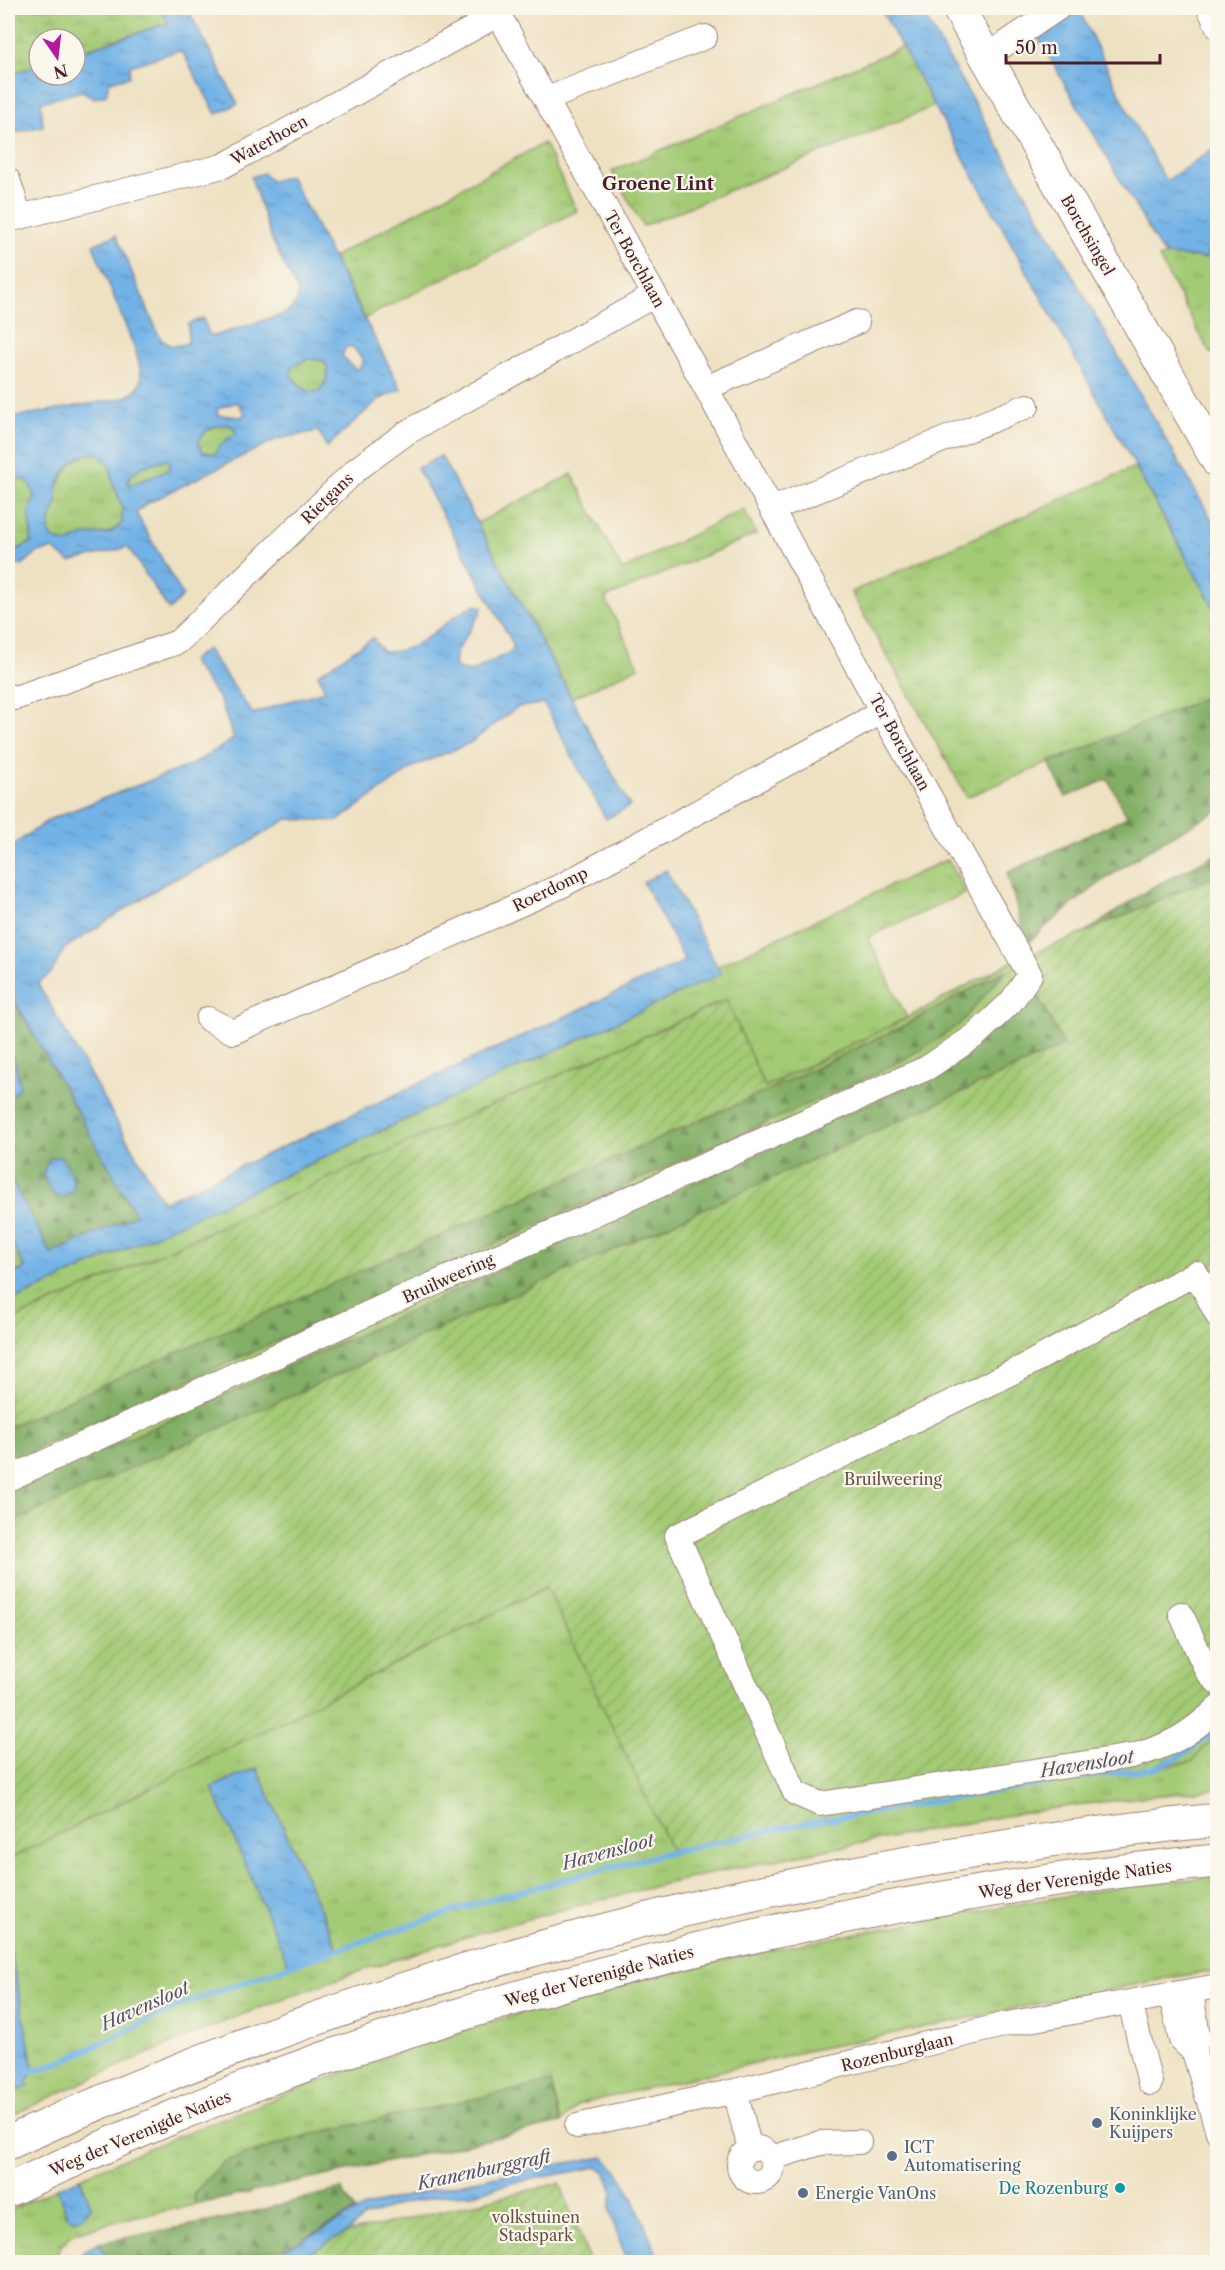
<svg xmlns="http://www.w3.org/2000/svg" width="1225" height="2270" font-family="'Libre Caslon Text',serif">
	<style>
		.grass { fill: url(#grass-tufts); stroke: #767450; stroke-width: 1.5; fill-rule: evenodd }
		.forest { fill: url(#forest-firs); stroke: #666648; stroke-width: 1.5 }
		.wetland { fill: url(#wetland-marsh); stroke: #767450; stroke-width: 1.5 }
		.garden { fill: url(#garden-furrows); stroke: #767450; stroke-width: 1.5 }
		.water { fill: url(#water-ripples); stroke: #5e6888; stroke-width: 1.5; fill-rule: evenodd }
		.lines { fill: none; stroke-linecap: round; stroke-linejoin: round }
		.stream { stroke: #72b2e6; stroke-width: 6 }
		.minor-casing { stroke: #9c8076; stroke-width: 26 }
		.major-casing { stroke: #9c8076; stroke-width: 34 }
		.highway-casing { stroke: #9c8076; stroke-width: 35 }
		.minor { stroke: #fff; stroke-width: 24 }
		.major { stroke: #fff; stroke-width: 32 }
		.highway { stroke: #fff; stroke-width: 33 }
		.service-dot { fill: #5c6f8a; stroke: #fbf7ec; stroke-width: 2 }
		.culture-dot { fill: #0f9aa8; stroke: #fbf7ec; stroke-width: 2 }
		.labels { text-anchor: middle; stroke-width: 4.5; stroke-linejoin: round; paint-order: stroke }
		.street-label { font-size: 16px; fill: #4a1f2b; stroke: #fbf7ec }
		.park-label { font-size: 16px; fill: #655241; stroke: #fbf7ec }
		.service-label { font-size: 16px; fill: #4e5e75; stroke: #fbf7ec; text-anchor: start }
		.culture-label { font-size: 16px; fill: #0d838f; stroke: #fbf7ec; text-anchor: end }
		.neighbourhood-label { font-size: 18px; font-weight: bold; fill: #4a1f2b; stroke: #fbf7ec }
		.water-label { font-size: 18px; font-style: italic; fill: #58526c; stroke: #fbf7ec }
	</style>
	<defs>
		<pattern id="grass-tufts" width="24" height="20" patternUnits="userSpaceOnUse" patternTransform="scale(1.5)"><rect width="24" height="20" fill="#a3ca75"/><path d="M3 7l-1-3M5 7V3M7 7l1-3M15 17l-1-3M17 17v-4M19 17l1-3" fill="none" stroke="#8ead65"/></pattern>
		<pattern id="forest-firs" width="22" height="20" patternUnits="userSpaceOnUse" patternTransform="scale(1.5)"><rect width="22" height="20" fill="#82ae66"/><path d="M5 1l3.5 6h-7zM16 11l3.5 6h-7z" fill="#6c8d54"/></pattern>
		<pattern id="wetland-marsh" width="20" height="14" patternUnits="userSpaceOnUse" patternTransform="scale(1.5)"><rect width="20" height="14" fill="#a3ca75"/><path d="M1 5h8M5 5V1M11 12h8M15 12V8" fill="none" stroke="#8ead65"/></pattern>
		<pattern id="garden-furrows" width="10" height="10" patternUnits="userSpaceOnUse" patternTransform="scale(1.5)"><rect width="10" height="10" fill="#a3ca75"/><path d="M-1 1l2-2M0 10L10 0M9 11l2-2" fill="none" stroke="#8ead65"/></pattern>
		<pattern id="water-ripples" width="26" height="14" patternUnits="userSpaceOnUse" patternTransform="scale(1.5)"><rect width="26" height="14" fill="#72b2e6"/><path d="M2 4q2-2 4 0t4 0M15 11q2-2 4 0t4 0" fill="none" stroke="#6090bb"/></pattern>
	</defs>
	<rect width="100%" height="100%" fill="#fbf7ec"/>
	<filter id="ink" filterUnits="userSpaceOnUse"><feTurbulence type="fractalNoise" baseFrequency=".0167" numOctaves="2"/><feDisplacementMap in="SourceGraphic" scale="12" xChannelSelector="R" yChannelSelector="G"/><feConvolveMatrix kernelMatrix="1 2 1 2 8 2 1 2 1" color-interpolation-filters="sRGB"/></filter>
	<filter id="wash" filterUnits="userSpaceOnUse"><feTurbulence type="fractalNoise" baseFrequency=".008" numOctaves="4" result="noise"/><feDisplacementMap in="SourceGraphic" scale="24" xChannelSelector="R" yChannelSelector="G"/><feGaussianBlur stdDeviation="1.35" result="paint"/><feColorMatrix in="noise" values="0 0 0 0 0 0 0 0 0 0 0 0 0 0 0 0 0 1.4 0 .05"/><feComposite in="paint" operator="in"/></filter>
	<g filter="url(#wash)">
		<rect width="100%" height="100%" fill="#eee1c2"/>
		<path class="grass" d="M902 47 935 106 643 226 612 171Z
			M544 143 577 211 365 318 333 257Z
			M1217 228V354L1210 353 1159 258 1166 255 1206 258Z
			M307 359 322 360 328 367 326 381 319 391C306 394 298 384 291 375L292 367Z
			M227 424 233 427 236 433 224 442 215 454 203 452 198 442C206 429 212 426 227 424Z
			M95 453 103 458 111 469 112 479 122 507V523C110 536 97 535 80 537 71 546 60 543 50 536L47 526 57 500V490L61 479 74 459 85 454Z
			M166 459 170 460V469L130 485 128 483C129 467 152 464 166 459Z
			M1135 467 1217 613V693L967 797 851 592Z
			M572 474 622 570 744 509 756 534 605 598 639 667 572 698 477 523Z
			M23 479C43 492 29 502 29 519 28 529 34 531 30 543L19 549H12L8 542V480Z
			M948 859 966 893 868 937 907 1018 764 1087 726 1000 8 1322V1303L721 974 717 966Z
			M546 1587 671 1850 798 1824 908 1805 1191 1762 1217 1733V1789C1150 1796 1083 1803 1017 1814 969 1822 921 1832 873 1841 687 1875 501 1920 323 1984 216 2023 111 2068 8 2117V2069L19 2090 34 2071 8 1939V1860ZM257 1768 338 1949 337 1950 212 1788Z
			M1217 1876V1971L1168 1978 811 2050 579 2104 561 2123 551 2082 194 2198 195 2205 128 2218 72 2234 61 2246 53 2262H14L8 2226V2211L57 2188 67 2216 76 2220 85 2215 91 2206 80 2178C144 2148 211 2123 278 2097 413 2045 550 1999 691 1967 768 1949 846 1935 924 1921 1021 1903 1119 1885 1217 1876Z"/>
		<path class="forest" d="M1217 693V811C1161 840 1105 876 1057 917 1047 926 1035 935 1027 945L1007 873 1127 817 1108 779 1066 797 1049 763Z
			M1217 854V875L1086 932 1151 888Z
			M1007 969 961 1023 931 1044 886 1069 8 1461V1427L766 1091 909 1023Z
			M1032 985 1064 1046 8 1524V1493L908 1086Z
			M8 989 136 1215 51 1254 8 1174V1095L14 1094 20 1086 15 1063 8 1049Z
			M551 2082 561 2123 195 2205 194 2193 223 2162 308 2135Z
			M341 2189 355 2211 262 2262H109L99 2243 233 2217Z"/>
		<path class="wetland" d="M8 8H160L168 23 75 53V39H39V65L8 75Z
			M8 1237 25 1268 8 1277Z"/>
		<path class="garden" d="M1217 875 1218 1733 1191 1762 908 1805 798 1824 671 1850 546 1587 8 1860V1524L1064 1046 1033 985 908 1086 8 1493V1461L886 1069 930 1044 961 1023 1006 970 909 1023 766 1091 8 1427V1322L726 1000 765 1087 907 1018 1009 963 1086 932Z
			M560 2183 590 2262H224Z"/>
		<path class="water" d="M160 8H187L238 104 216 114 183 53 177 51 130 66 129 77 109 82 106 95 94 98 82 91 41 102 43 126 8 134V75L39 65V75H75V53L168 23Z
			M880 8H920L1217 529V613Z
			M1021 8H1078L1139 133 1166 181 1217 146V228L1206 258 1166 255 1160 249Z
			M263 173 271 181 290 176 401 389 378 400 327 447 318 431 277 439 146 504 136 513 183 596 169 610 128 547 70 562 53 549 38 552 21 566 9 562 8 542 12 549H19L30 543C36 523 22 521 35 497L29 483 23 479 8 480V418L124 398C147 387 142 374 136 352L93 245 116 235 160 338C169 347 176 347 188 343V324L203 318 209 334 214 336 287 313 297 302 298 292 272 240 251 177ZM346 347H353L363 360 360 368 355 369 342 356ZM308 359 322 360 328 367 326 381 319 391C305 394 298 384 291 375L292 367ZM237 402 245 413 242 417 220 415 216 413 219 408ZM227 424 234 427 236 433 219 446 215 454 203 452 198 442C205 429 212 426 227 424ZM95 453 103 458 111 469 112 479 122 507V523C109 538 103 533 86 535 69 538 73 550 50 536 47 524 52 517 56 505 58 500 57 495 57 490 60 471 76 454 95 453ZM166 459 170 461V469L130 485 128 483C129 467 153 464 166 459Z
			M441 456 630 806 606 819 544 704 518 707 470 743 415 766 338 821 287 819 224 858 169 881 65 948 51 973 38 984 163 1202 685 961 643 882 666 870 721 974 8 1303V1277L25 1268 8 1237V1174L51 1254 136 1215 8 989V849L50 819 193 764 234 739 220 700 191 661 207 649 253 714 286 702 325 691 318 674 373 638 383 652C414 652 426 638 450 620 458 614 467 610 475 605L482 607 481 612 456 652 454 664 463 671H473L512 651 513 644 417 468Z
			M8 1049 15 1063 20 1086 14 1094 8 1095Z
			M61 1157C69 1167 76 1179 73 1192L63 1197H57L48 1188 43 1172 50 1158Z
			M257 1768 338 1950 289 1966 212 1787Z
			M8 1939 34 2071 27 2080 29 2086 19 2090 8 2069Z
			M604 2157C632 2182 645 2229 660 2262H628L617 2234 610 2208 613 2192 605 2171 597 2167 512 2183 473 2194 445 2195 401 2204 364 2217 349 2231 293 2262H262L365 2207 422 2192 529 2169Z
			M80 2178 91 2206 85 2215 76 2220 68 2216 57 2188Z
			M99 2243 109 2262H85L81 2252Z"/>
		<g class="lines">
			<path class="stream" d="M28 2072 48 2067 76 2055 181 2005 289 1966 487 1900 662 1854 800 1824 1080 1777 1152 1769 1173 1760 1189 1751 1218 1728"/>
		</g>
	</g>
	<g filter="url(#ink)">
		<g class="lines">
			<defs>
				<path id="minor" d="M1209 8 1218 27
					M986 57 1058 8
					M547 99 705 37
					M8 180 20 217
					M8 220 223 166 499 14
					M706 388 857 322
					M772 509 1027 406
					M8 696 15 698 178 642 357 469 406 433 655 295
					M208 1019 233 1032 561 886 882 712
					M1218 1316 1196 1273 1025 1366 677 1536 795 1793 820 1804 1132 1756C1170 1746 1189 1735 1218 1708
					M8 1479 404 1297 927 1068 976 1035 1011 1002 1030 975 882 712 706 388 495 8
					M1181 1614 1207 1671 1218 1683
					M1191 1991 1198 2037 1194 2052
					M1171 1994 1181 2040 1194 2052 1218 2132
					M1130 2002 1150 2083
					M735 2091 750 2149
					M577 2126 735 2091 1007 2024 1218 1986
					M739 2165a17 17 0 1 1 34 0a17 17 0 1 1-34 0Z
					M772 2158 820 2143 859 2142"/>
				<path id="major" d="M958 8 1218 462"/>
				<path id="highway" d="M8 2143C385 1970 804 1860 1218 1820
					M8 2190C109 2144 212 2098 317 2061 497 1999 680 1949 867 1912 983 1890 1100 1871 1218 1861"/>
			</defs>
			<use href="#minor" class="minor-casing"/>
			<use href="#major" class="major-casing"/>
			<use href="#highway" class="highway-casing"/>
			<use href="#minor" class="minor"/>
			<use href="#major" class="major"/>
			<use href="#highway" class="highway"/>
		</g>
	</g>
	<g class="service-dot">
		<circle cx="1097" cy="2123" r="6"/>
		<circle cx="892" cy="2156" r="6"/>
		<circle cx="803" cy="2193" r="6"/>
	</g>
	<circle class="culture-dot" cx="1120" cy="2188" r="6"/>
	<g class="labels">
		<g class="street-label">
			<text transform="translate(269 140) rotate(-29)" y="6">Waterhoen</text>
			<text transform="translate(1088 235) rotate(60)" y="6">Borchsingel</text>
			<text transform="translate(635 259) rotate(61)" y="6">Ter Borchlaan</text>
			<text transform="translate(327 498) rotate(-44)" y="6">Rietgans</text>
			<text transform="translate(900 742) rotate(61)" y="6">Ter Borchlaan</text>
			<text transform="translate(550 889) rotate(-26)" y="6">Roerdomp</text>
			<text transform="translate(448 1278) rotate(-24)" y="6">Bruilweering</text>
			<text transform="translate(1075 1879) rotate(-8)" y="6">Weg der Verenigde Naties</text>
			<text transform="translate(599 1976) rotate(-15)" y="6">Weg der Verenigde Naties</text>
			<text transform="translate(897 2052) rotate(-14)" y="6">Rozenburglaan</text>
			<text transform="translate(140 2133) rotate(-23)" y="6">Weg der Verenigde Naties</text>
		</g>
		<g class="park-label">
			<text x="893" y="1485">Bruilweering</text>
			<text x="536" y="2223">volkstuinen<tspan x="536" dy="18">Stadspark</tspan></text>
		</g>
		<g class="service-label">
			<text x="1109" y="2120">Koninklijke<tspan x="1109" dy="18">Kuijpers</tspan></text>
			<text x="904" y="2153">ICT<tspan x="904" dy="18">Automatisering</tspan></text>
			<text x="815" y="2199">Energie VanOns</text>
		</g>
		<g class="culture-label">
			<text x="1108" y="2194">De Rozenburg</text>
		</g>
		<g class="neighbourhood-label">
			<text x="658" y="190">Groene Lint</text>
		</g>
		<g class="water-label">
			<text transform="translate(1087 1764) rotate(-9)" y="6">Havensloot</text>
			<text transform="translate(608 1852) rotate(-15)" y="6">Havensloot</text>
			<text transform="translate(145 2006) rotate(-24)" y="6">Havensloot</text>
			<text transform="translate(484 2170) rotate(-12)" y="6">Kranenburggraft</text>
		</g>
	</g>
	<rect width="1225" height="2270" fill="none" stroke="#fbf7ec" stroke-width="30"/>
	<g transform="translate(57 57) rotate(166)"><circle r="28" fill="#fbf7ec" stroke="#b4a19f" stroke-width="1.5"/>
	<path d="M0-4.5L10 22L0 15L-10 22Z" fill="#b5179e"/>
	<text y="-9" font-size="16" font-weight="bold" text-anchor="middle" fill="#4a1f2b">N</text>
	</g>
	<path d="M1006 54v9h154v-9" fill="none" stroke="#4a1f2b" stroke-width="3"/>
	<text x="1015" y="54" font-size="18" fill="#4a1f2b" stroke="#fbf7ec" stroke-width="4.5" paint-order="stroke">50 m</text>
</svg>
